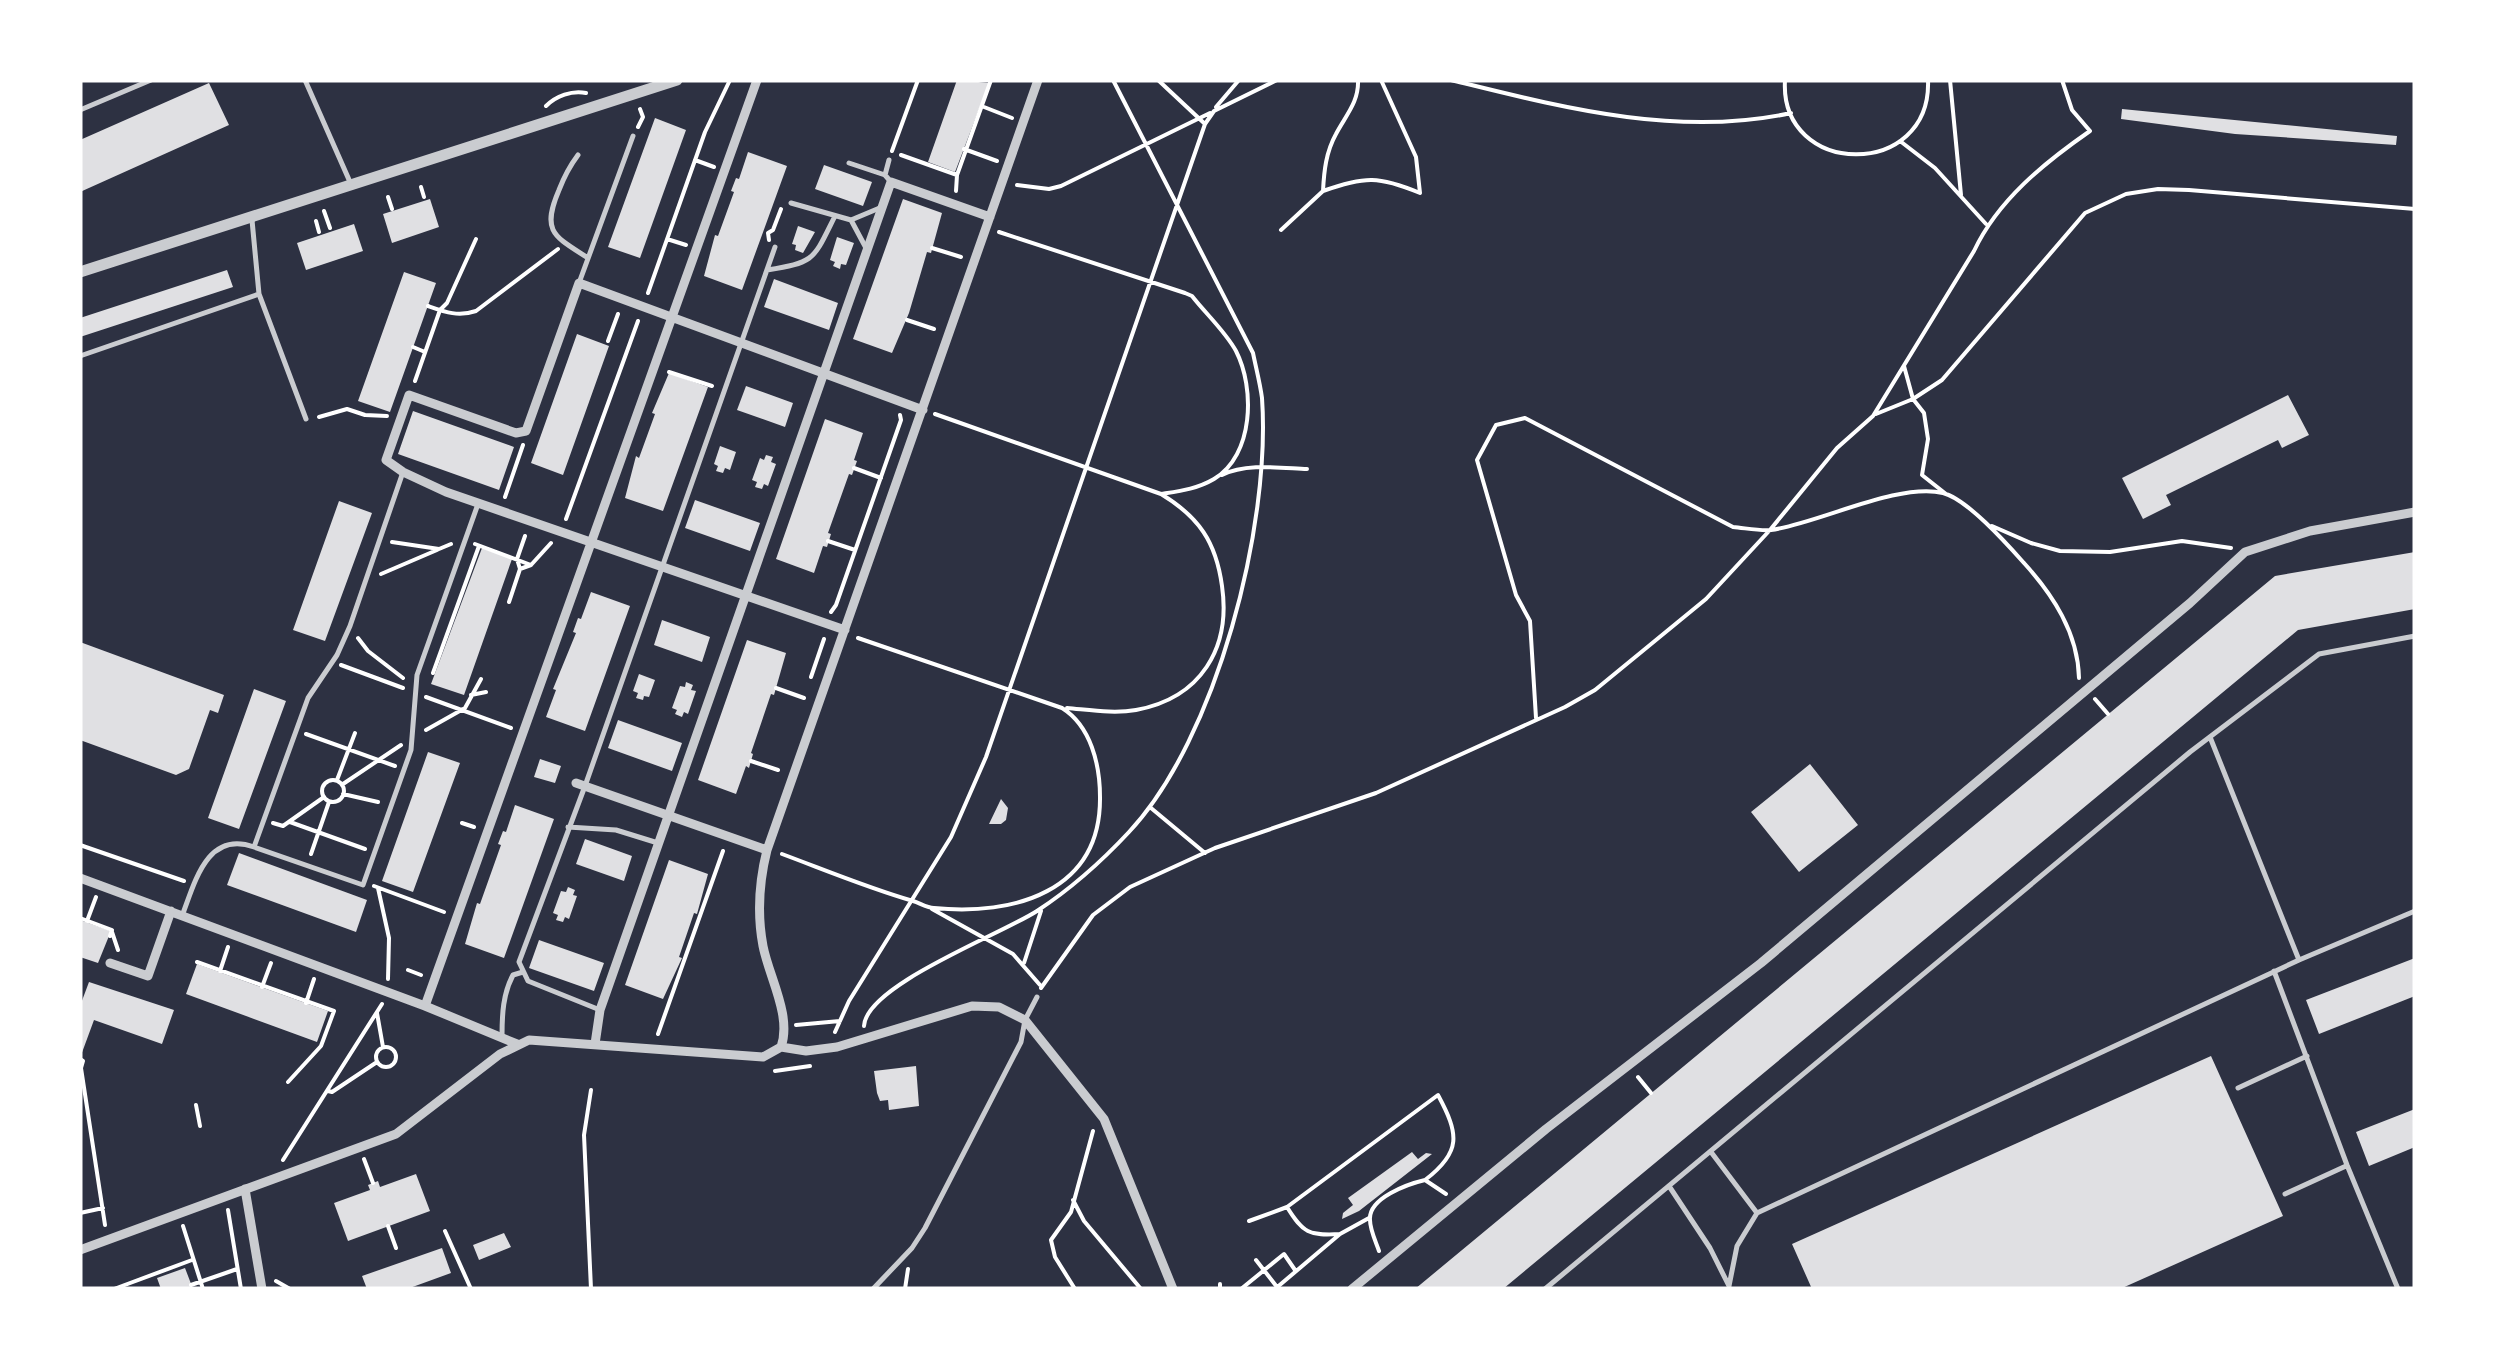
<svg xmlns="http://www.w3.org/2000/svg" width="2495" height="1369" font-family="Quicksand,sans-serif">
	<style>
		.building { fill: #e0e0e3 }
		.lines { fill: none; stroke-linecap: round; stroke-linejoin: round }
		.path { stroke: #fff; stroke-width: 4 }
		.service { stroke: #caccd0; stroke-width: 5 }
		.minor { stroke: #caccd0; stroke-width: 9 }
		.tertiary { stroke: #caccd0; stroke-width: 11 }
	</style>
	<rect width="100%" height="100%" fill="#2d3142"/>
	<path class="building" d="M957 80 989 83 955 172 928 162Z
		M209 83 229 125 80 192V140Z
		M2122 109 2397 136 2396 145 2235 134 2121 119Z
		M655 118 686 130 640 258 608 247Z
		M748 152 787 166 742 290 704 276 715 235 718 236 734 192 731 191 736 178 739 179Z
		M824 165 872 182 863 206 815 189Z
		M430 199 439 227 392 243 383 214Z
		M903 199 942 213 931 253 927 252 909 313 892 353 853 339Z
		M354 224 363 251 306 270 297 243Z
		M798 226 815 232 803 253 795 250 796 245 792 244Z
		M837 237 854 243 846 265 841 264 840 269 833 266 835 262 830 260Z
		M227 270 233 287 80 337V318Z
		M404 272 436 283 390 412 358 401Z
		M774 279 838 303 829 330 764 307Z
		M577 334 609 346 563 475 531 463Z
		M669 373 708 387 663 511 625 498 636 456 639 458 655 414 652 413Z
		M746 386 793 403 785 427 737 410Z
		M2288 395 2309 435 2282 448 2278 440 2166 495 2171 505 2143 519 2122 478Z
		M413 411 514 447 499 490 398 454Z
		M825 419 863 433 854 460 857 461 852 475 849 474 828 533 831 534 827 547 823 546 814 573 776 559Z
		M720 446 736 452 730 470 725 468 723 473 716 471 718 466 714 464Z
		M766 455 773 457 771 462 776 464 768 486 764 484 762 489 755 487 757 482 752 480 760 458 764 460Z
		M695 500 760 523 750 551 685 528Z
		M339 501 372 513 325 641 293 630Z
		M482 548 512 559 464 695 431 684Z
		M2415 552V609L2298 630 1503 1289H1415L2275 576Z
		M591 592 630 606 585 731 546 717 556 690 553 689 576 633 573 632 578 618 581 619Z
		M662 620 710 637 702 662 654 645Z
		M747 640 786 653 774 695 771 694 751 753 753 754 749 768 746 766 736 794 698 780Z
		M80 642 224 695 218 713 210 710 189 769 176 775 80 740Z
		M639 674 655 680 649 697 644 696 643 700 636 698 638 693 633 691Z
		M686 682 693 685 691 690 696 691 688 714 684 712 682 717 675 714 677 710 672 708 680 686 685 687Z
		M254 689 286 701 239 829 208 818Z
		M618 720 682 743 672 771 608 748Z
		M428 752 460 763 413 892 382 881Z
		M540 759 561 766 555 783 534 777Z
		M1810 764 1858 825 1799 872 1751 812Z
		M1001 799 1008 808 1006 820 1001 824H989Z
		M515 805 554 819 504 958 465 944 477 903 480 904 501 845 498 844 503 831 506 832Z
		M585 839 632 856 624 881 576 864Z
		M239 853 367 900 356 932 227 885Z
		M669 860 708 874 697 914 694 913 679 957 682 958 663 999 625 985Z
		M568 887 575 890 573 895 577 896 569 919 565 917 563 922 556 920 558 915 553 913 561 891 566 892Z
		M80 920 111 931 98 963 80 957Z
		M539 940 604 963 594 991 529 968Z
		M2415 958V996L2319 1034 2306 1000Z
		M197 964 328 1011 317 1042 186 994Z
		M89 982 174 1010 162 1044 94 1020 80 1058V1006Z
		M2211 1056 2283 1216 2120 1289H1812L1792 1244Z
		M916 1066 919 1106 889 1110 888 1100 880 1101 877 1093 874 1071Z
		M2415 1109V1147L2369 1166 2356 1132Z
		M1412 1152 1418 1159 1426 1153 1432 1154 1359 1211 1342 1219 1343 1213 1353 1205 1348 1198Z
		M416 1174 430 1211 348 1241 334 1203 370 1190 368 1185 378 1181 380 1187Z
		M504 1233 511 1247 479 1260 473 1245Z
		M442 1248 451 1273 407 1289H367L362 1276Z
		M185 1268 193 1289H161L157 1278Z"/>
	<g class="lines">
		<path class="path" d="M1158 80 1205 124
			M1451 80C1561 107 1677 138 1791 113
			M1785 80C1779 178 1932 180 1928 80H1931
			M1950 80 1961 195
			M546 106C556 96 572 90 586 93
			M984 107 1012 118
			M1216 107 1239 80
			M638 127 643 117 640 109
			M1900 141 1935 168 1986 224
			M964 149 997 161
			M892 151 918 80
			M901 155 957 175
			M695 160 714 167
			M1017 185 1049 189 1061 186 1210 113
			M421 187 424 197
			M956 191 957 175 991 80
			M1323 191C1365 176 1379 176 1420 193L1416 157 1381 80
			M388 197 392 209
			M324 211 330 228
			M316 221 319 232
			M1281 230 1323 191C1324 171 1326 152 1336 134 1346 115 1359 102 1358 80
			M999 232 1185 293 1192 296C1206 314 1225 331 1236 351 1255 388 1254 455 1214 479 1197 489 1180 491 1161 494
			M667 239 686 245
			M769 240 768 233 773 230 781 209
			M932 248 961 257
			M648 293 705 132 730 80
			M428 306C445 312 458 317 476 311L558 249
			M907 320 934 329
			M608 341 618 314
			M413 347 425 352
			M1904 366 1913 399 1924 413 1928 439 1922 475 1946 494
			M669 372 712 386
			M415 381 440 310 447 303 476 239
			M935 414 1161 494C1199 517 1216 542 1222 586 1231 648 1201 698 1136 710 1114 714 1090 710 1067 708
			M1876 414 1913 399 1942 380 2085 213 2126 194 2158 189 2189 190 2415 209
			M319 417 347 409 365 415 387 416
			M854 468 881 478
			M1222 475C1246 463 1281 468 1307 469
			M505 497 523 445
			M566 519 638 321
			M1992 526 2031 543 2060 551 2110 552 2182 541 2231 548
			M828 541 855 550
			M392 542 439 549 451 544
			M475 544 531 565
			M520 569 517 559 525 536
			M381 574 437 550
			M509 602 520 569 531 565 551 543
			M831 612 836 605 901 420 900 415
			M358 638 368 651 403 678
			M341 665 403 688
			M433 673 479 546
			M811 677 824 639
			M776 688 804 698
			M471 695 486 692
			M426 697 511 728
			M2095 699 2108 714
			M1536 718 1530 621 1516 595 1477 460 1496 425 1525 418 1733 527C1745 528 1759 531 1771 530 1817 524 1898 482 1943 493 1967 499 2007 544 2024 563 2053 595 2078 633 2079 678
			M426 730 465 708 481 679
			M306 734 395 766
			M751 761 778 770
			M322 791a11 11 0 1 1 22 0a11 11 0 1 1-22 0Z
			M337 780 355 733
			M343 784 401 745
			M343 794 378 802
			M1151 808 1205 853
			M290 822 365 849
			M273 823 283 826 324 797
			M462 823 474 827
			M80 845 184 881
			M311 854 329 802
			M782 854C825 870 868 888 913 901 920 903 927 908 934 908 1013 916 1101 892 1100 797 1100 765 1091 726 1062 708L858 638
			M374 886 444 912
			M378 888 389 938 388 979
			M932 909 1013 954 1040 985
			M80 918 112 930 110 936
			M87 921 96 897
			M112 932 118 950
			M197 962 334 1011 321 1046 288 1082
			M1024 963 1041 911
			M408 970 421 975
			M220 971 228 947
			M262 987 271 963
			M1041 988 1093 915 1130 887 1215 848 1376 793 1565 707 1595 690 1706 599 1770 530 1837 448 1873 416 1974 251C1998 200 2044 163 2090 131L2072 110 2062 80
			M306 1003 314 979
			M377 1013 383 1047
			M796 1025 840 1021
			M864 1026C866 985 1002 934 1037 911 1069 890 1102 861 1129 832 1217 738 1271 525 1262 398 1260 383 1256 368 1253 353L1113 80
			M835 1032 849 1001 951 837 986 757 1205 124 1214 111 1277 80
			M658 1034 723 851
			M376 1057a10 10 0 1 1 20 0a10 10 0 1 1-20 0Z
			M80 1059 83 1061 81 1068 105 1225
			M775 1071 810 1066
			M1638 1077 1651 1093
			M591 1090 584 1135 591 1289
			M328 1091 332 1092 377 1062
			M196 1105 200 1126
			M364 1159 373 1183
			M283 1160 382 1004
			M1073 1200 1084 1221 1141 1289
			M1287 1207 1438 1095C1459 1134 1462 1152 1425 1180L1446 1194
			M228 1210 241 1289
			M80 1213 103 1208
			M1249 1221 1287 1207C1303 1233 1309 1236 1340 1234
			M183 1226 203 1289
			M388 1226 396 1248
			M445 1231 471 1289
			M1379 1251C1376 1242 1370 1230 1370 1220 1368 1198 1408 1184 1425 1180
			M1256 1260 1277 1287
			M276 1281 290 1289
			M1220 1284V1289
			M191 1285 237 1269
			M114 1289 192 1260
			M905 1289 908 1269
			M1075 1289 1055 1257 1051 1240 1071 1212 1093 1131
			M1241 1289 1284 1254 1295 1270
			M1275 1289 1340 1234 1369 1218"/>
		<path class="service" d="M305 80 350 182
			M80 110 151 80
			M578 155C569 167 564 177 559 190 541 232 554 236 588 258
			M849 163 885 175 891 182
			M885 175 889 160
			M791 203 851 220 882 207
			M252 220 259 294 306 419
			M851 220 866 248
			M767 270C816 262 813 260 835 216
			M579 283 633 136
			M80 356 259 294
			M2210 737 2299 960
			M568 827 616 830 658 843
			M254 847 363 885 411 750 417 675 478 504
			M182 916C195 882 207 830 254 847L308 698 337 655 350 626 403 472
			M2274 971 2347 1165 2398 1289
			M600 1010 528 981 519 962 585 786 775 247
			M502 1036C502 1014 503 994 513 975L523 972
			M2238 1088 2307 1056
			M1711 1152 1757 1213
			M1669 1186 1710 1248 1729 1286
			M2285 1194 2346 1166
			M1729 1286 1737 1246 1757 1213 2299 960 2415 911
			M873 1289 912 1248 925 1228 1021 1042 1025 1020 1037 997
			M1545 1289 2190 752 2319 654 2415 636"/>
		<path class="minor" d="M845 630 446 492 403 472 386 460 409 395 516 433 526 431 579 283 923 410
			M576 783 767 850
			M80 878 425 1006 517 1044
			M110 963 148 976 171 911
			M425 1006 757 80
			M595 1044 600 1010 891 182 990 217
			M781 1047C792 1016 769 977 763 946 757 914 759 882 767 850L1038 80
			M245 1189 262 1289
			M80 1250 396 1134 500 1054 529 1040 763 1057 781 1047 806 1051 837 1047 972 1006 999 1007 1025 1020 1104 1119 1173 1289
			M1352 1289 1546 1129 1761 963 2190 603 2245 552 2310 531 2415 512"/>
		<path class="tertiary" d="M80 272 677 80"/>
	</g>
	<rect width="2495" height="1369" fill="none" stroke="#ffffff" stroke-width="165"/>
</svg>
